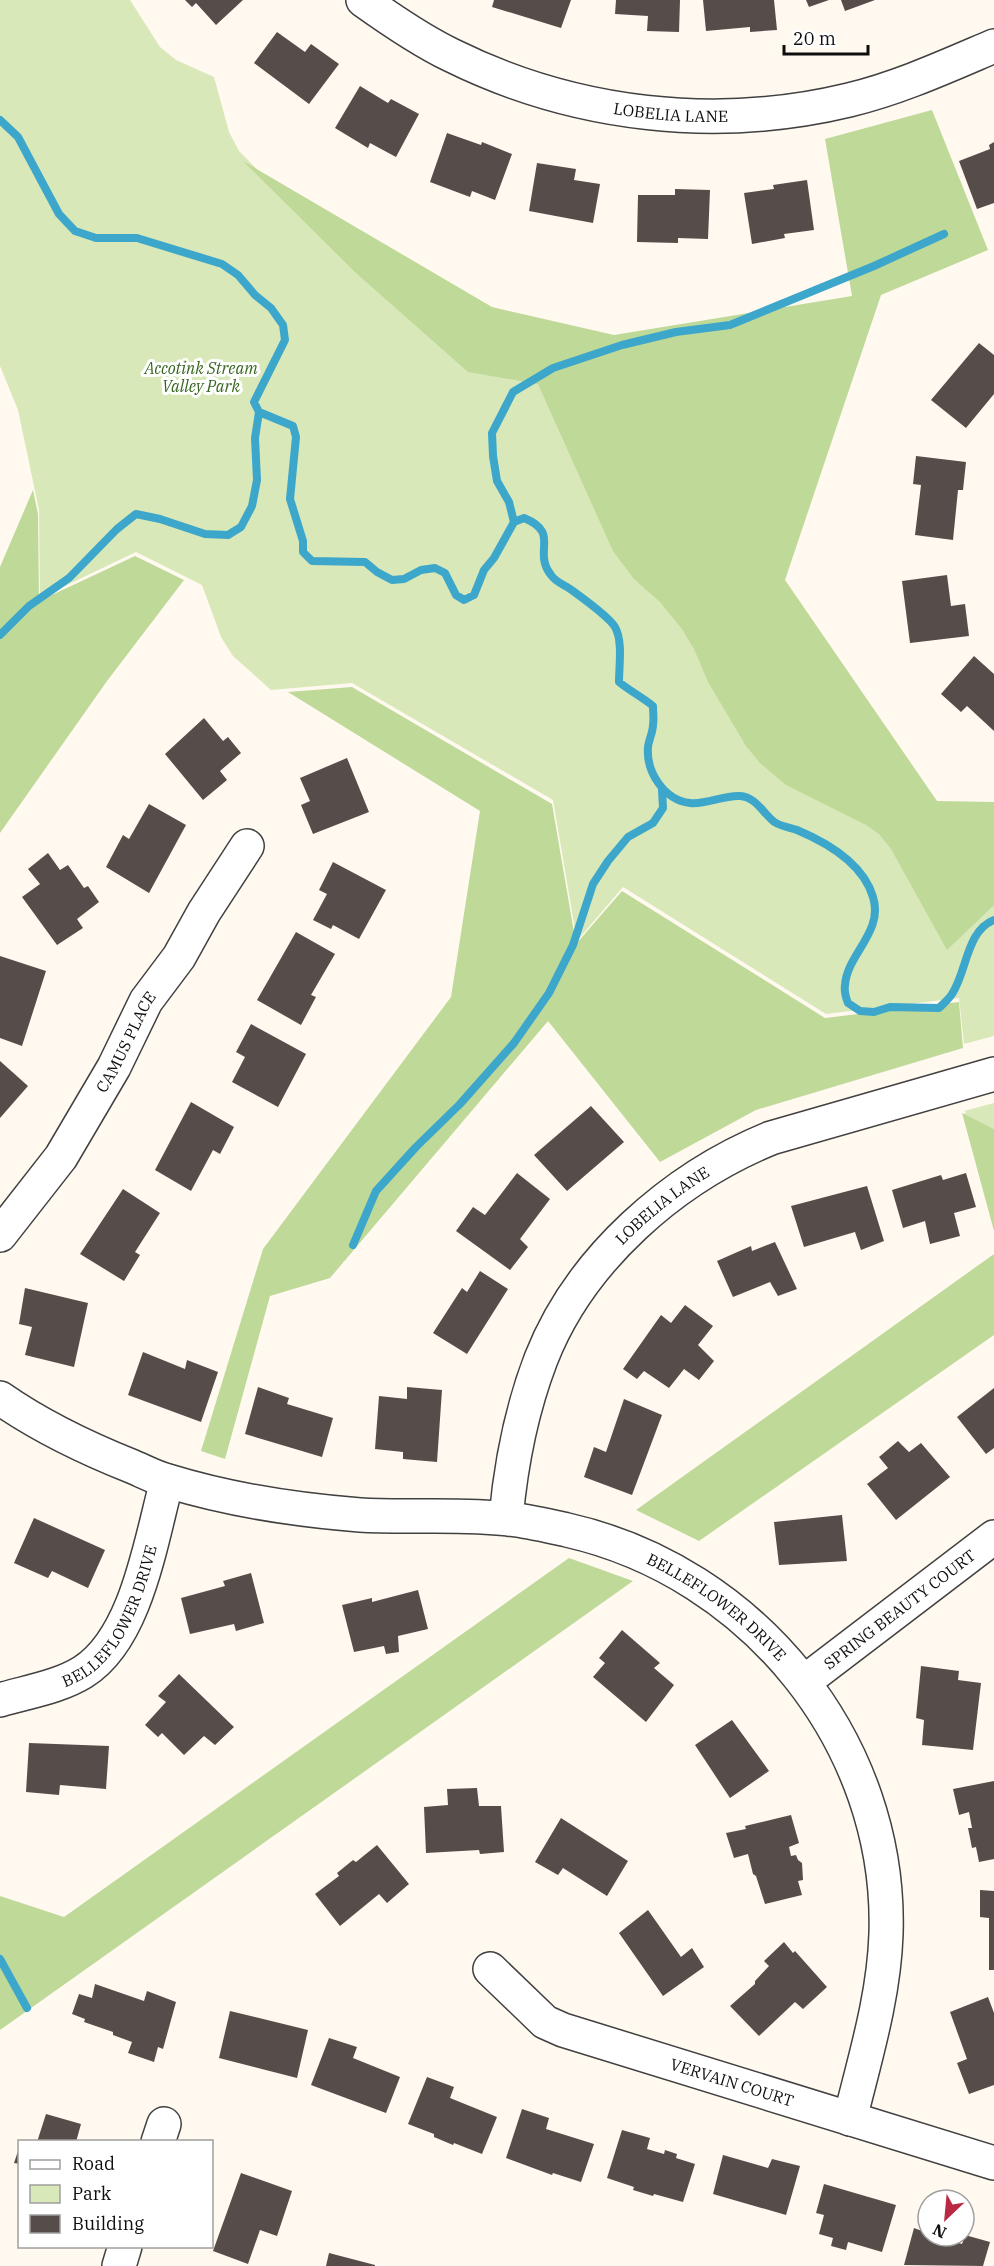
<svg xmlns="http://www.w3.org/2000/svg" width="994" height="2266" font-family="'IBM Plex Serif',serif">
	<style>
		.green { fill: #d9e8b9 }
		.forest { fill: #bfd999 }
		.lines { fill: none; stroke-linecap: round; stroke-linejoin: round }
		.stream { stroke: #3da6cb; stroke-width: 8 }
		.building { fill: #564d4a }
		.minor-casing { stroke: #414141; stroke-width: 36 }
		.minor { stroke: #fff; stroke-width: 33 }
		.labels { text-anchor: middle; stroke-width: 6; stroke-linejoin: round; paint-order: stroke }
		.street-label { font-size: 16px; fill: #0e0e0e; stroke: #fff }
		.park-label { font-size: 16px; font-style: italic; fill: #37651f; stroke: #fff }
	</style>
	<rect width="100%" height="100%" fill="#fff9ef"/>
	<path class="green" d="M0 0H130L160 47 176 60 214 77 229 132 239 151 339 252 539 380 866 821 994 902V1036L964 1044 959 998 826 1014 623 887 577 941 553 800 352 683 271 690 233 656 221 637 202 585 136 552 40 598 39 510 18 410 0 366Z
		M994 1103V1129L963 1115 966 1112 964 1111Z"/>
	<path class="forest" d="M932 110 988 250 881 295 785 580 937 801 994 802V905L947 950 891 849 879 834 866 825 786 785 760 763 746 746 708 682 694 649 682 629 660 602 634 579 613 551 538 384 468 372 356 273 243 161 492 307 614 335 852 296 825 139Z
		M33 490 38 514 39 601 135 556 184 580 107 681 0 833V567Z
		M352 687 552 804 576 944 622 891 825 1018 959 1002 963 1048 756 1110 660 1162 548 1021 330 1278 270 1296 225 1459 201 1451 263 1249 451 997 480 811 288 692Z
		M962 1113 994 1129V1231Z
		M994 1254V1335L699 1541 636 1510Z
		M569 1558 633 1581 0 2030V1896L64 1917Z"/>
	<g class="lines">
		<path class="stream" d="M0 120 18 137 59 214 75 231 96 238H137L222 264 238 275 255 295 271 308 283 325 285 340 254 402 259 412 293 426 296 437 290 499 303 541V552L312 561 365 562 377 572 392 580 404 579 421 570 435 568 445 573 456 595 464 600 474 595 484 570 494 558 514 522 524 518C561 533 532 551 551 575 556 583 566 585 573 591 584 599 609 617 615 627 623 641 619 666 619 682 630 691 642 697 653 706 653 712 654 719 653 725 653 732 649 739 648 747 646 772 664 800 690 803 706 805 723 795 740 796 755 797 762 811 772 820 777 826 789 827 797 830 828 843 863 863 873 897 884 932 847 954 845 985 844 991 846 998 848 1003L860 1011 874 1012 890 1007 939 1008C943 1004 949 999 952 994 967 972 966 931 994 920
			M514 522 509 502 497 481 493 456 492 433 513 392 553 368 622 345 676 332 730 325 874 266 944 234
			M0 635 29 606 69 578 117 529 136 514 160 519 205 534 228 535 241 527 252 506 257 480 255 438 259 412
			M353 1245 376 1191 416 1147 460 1104 514 1043 549 993 573 945 593 884 608 861 628 837 653 823 663 808 662 790
			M0 1959 27 2008"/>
	</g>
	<path class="building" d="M185 0H243L216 25 196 3 192 7Z
		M494 0H571L561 28 492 7Z
		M616 0H680L679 32 647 31 648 16 615 14Z
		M703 0H774L777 30 750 32V27L706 31Z
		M806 0H829L809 7Z
		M841 0H875L845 11Z
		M277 32 305 52 311 44 339 64 309 104 254 63Z
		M360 86 388 103 391 99 419 114 396 157 370 143 368 148 335 128Z
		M447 133 481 145 482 142 512 154 495 200 472 191 470 197 430 182Z
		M994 142V203L977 209 959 161 990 149 989 145Z
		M537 163 576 169 574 180 600 184 593 223 529 211Z
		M807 180 814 230 784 234 785 238 752 244 744 193 774 189 773 185Z
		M675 189 710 190 708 239 678 238V243L637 242 638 195H675Z
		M979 343 994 355V394L966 428 931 400Z
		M916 456 966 462 963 490H958L953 540 915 535 921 485 913 484Z
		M947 575 951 606 965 604 969 636 910 643 902 581Z
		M974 656 994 674V731L967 706 961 712 941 694Z
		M204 718 223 741 228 737 241 753 220 771 227 780 203 800 165 754Z
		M347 758 369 812 313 834 301 805 310 801 300 778Z
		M149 804 186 825 149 893 106 867 123 835 129 839Z
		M48 853 60 870 68 865 84 888 88 886 99 902 77 919 83 928 57 945 22 897 40 884 28 869Z
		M333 862 386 890 359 939 333 925 331 929 313 920 327 894 319 890Z
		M296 932 335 954 311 995 316 997 301 1025 257 1000Z
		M0 956 46 971 22 1046 0 1038Z
		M251 1024 306 1054 278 1107 232 1082 245 1057 236 1052Z
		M0 1061 28 1086 0 1118Z
		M191 1102 234 1127 220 1154 213 1150 191 1191 155 1170Z
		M591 1106 624 1142 567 1191 534 1155Z
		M517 1173 550 1199 520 1239 528 1247 510 1270 456 1231 473 1207 485 1215Z
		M966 1173 976 1207 954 1213 960 1236 930 1244 925 1221 903 1228 892 1190 941 1175 943 1180Z
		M867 1186 884 1241 861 1250 855 1232 804 1247 791 1206Z
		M123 1189 160 1213 135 1252 140 1255 124 1281 80 1254Z
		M775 1242 797 1289 778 1296 770 1282 733 1297 717 1261 751 1246 752 1251Z
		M480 1271 508 1289 467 1354 433 1333 462 1288 467 1292Z
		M25 1288 88 1303 74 1367 25 1355 32 1327 19 1324Z
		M685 1305 713 1326 698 1345 714 1361 699 1380 684 1369 669 1388 644 1371 637 1379 623 1369 661 1315 671 1323Z
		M143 1352 185 1369 187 1360 218 1372 201 1422 128 1395Z
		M258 1387 289 1398 287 1404 333 1418 322 1457 245 1434Z
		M407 1387 442 1390 437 1462 403 1459V1452L375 1449 379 1396 407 1399Z
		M994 1388V1448L986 1454 957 1417Z
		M624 1399 662 1415 632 1495 584 1477 594 1447 606 1452Z
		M898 1441 909 1452 921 1443 950 1477 896 1520 867 1484 888 1468 879 1457Z
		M842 1515 847 1561 779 1565 774 1522Z
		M34 1518 105 1550 88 1588 52 1571 48 1578 14 1563Z
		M251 1573 264 1623 236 1631 234 1624 190 1634 181 1598 225 1586 223 1581Z
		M418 1590 428 1629 398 1636 399 1652 386 1654 384 1646 354 1652 342 1605 372 1598V1602Z
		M622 1630 660 1663 654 1668 674 1685 646 1722 593 1677 605 1663 599 1658Z
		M921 1666 959 1671 958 1680 981 1683 973 1750 922 1745 924 1720 916 1718Z
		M179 1674 234 1727 215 1745 204 1736 184 1755 162 1733 158 1737 145 1725 166 1702 158 1696Z
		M732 1720 769 1771 730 1798 695 1745Z
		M29 1743 109 1746 106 1789 60 1785 59 1795 26 1792Z
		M994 1781V1859L979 1862 976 1847 972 1848 968 1828H972L969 1812 959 1815 953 1789Z
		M477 1788 479 1806H501L504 1852 480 1854 479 1850 426 1853 424 1807 448 1805 447 1789Z
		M791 1815 799 1843 789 1847 791 1856 796 1855 798 1860 802 1863 803 1880 798 1881 802 1895 765 1904 756 1876 753 1874 748 1854 734 1858 726 1833 746 1829 745 1826Z
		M561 1818 628 1861 607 1896 563 1868 558 1875 535 1862Z
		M377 1845 409 1884 387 1903 379 1894 340 1926 315 1894 339 1876 337 1873 353 1860 356 1862Z
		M980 1890 994 1891V1970H989V1918L980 1917Z
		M648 1910 681 1957 692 1948 704 1967 663 1996 619 1933Z
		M784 1942 793 1953 795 1951 827 1987 803 2009 795 2002 759 2036 730 2006 755 1984V1981L769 1966 764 1961Z
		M95 1984 144 2001 147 1991 176 2002 163 2049 158 2047 154 2062 128 2053 132 2042 113 2035V2032L84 2022 85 2019 72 2014 79 1994 92 1998Z
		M988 1997 994 2013V2085L969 2094 957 2063 967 2059 950 2012Z
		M230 2011 308 2030 297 2078 219 2058Z
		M329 2038 357 2047 353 2058 400 2077 386 2113 311 2085Z
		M427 2077 454 2087 450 2098 497 2117 482 2154 454 2143 453 2145 434 2137V2134L408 2124Z
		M522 2109 549 2118 546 2129 594 2144 581 2182 553 2173 552 2175 506 2158Z
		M46 2114 81 2124 76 2142H37Z
		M622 2130 650 2138 647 2149 664 2154 665 2150 677 2154 676 2158 695 2164 683 2202 654 2194 653 2196 633 2190 634 2187 607 2178Z
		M19 2148H20V2164L14 2163Z
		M723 2155 768 2168 772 2159 800 2166 786 2215 713 2194Z
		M241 2173 292 2191 277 2236 260 2230 248 2264 213 2251Z
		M824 2184 896 2205 882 2252 848 2242 846 2250 831 2246 833 2238 819 2234 824 2215 816 2213Z
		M924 2223 928 2224V2236H958L956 2242 962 2244 965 2235 990 2242 983 2266 904 2265 914 2228 922 2231Z
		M329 2253 375 2265V2266H326Z"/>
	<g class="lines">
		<defs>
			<g id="minor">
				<path id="s1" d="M363 0C391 20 420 40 451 55 574 116 716 132 849 100 899 88 947 66 994 46"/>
				<path id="s2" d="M0 1235 61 1157 114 1067 146 1001 179 957 204 912 247 846"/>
				<path id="s3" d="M0 1398C40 1426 86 1448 131 1466 143 1471 156 1478 168 1481 230 1500 296 1510 360 1515 408 1518 461 1513 508 1519 528 1521 548 1526 567 1530 753 1572 892 1743 886 1934 884 1997 865 2058 850 2119"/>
				<path id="s4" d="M506 1518C511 1463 521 1411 541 1359 580 1259 673 1178 771 1138L994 1074"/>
				<path id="s5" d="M804 1682 994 1537"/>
				<path id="s6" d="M0 1700C27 1692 59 1687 83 1672 137 1638 151 1539 167 1481"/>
				<path id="s7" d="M490 1969 545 2022 563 2030 994 2163"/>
				<path d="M158 2142 164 2124"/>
				<path d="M119 2266 125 2246"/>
			</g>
		</defs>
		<use href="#minor" class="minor-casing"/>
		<use href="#minor" class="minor"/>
	</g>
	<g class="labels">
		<g class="street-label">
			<text dy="6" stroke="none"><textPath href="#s1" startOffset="333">LOBELIA LANE</textPath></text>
			<text dy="6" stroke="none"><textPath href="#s2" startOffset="231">CAMUS PLACE</textPath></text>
			<text dy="6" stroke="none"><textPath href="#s4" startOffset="362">LOBELIA LANE</textPath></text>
			<text dy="6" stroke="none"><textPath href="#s3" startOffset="762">BELLEFLOWER DRIVE</textPath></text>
			<text dy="6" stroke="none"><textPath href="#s6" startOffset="150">BELLEFLOWER DRIVE</textPath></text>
			<text dy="6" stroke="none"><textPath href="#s5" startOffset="120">SPRING BEAUTY COURT</textPath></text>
			<text dy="6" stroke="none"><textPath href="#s7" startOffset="273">VERVAIN COURT</textPath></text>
		</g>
		<g class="park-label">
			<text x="201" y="374">Accotink Stream<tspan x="201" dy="18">Valley Park</tspan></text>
		</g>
	</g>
	<rect x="18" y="2140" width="195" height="108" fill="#ffffff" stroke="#9f9f9f" stroke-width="1.5"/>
	<rect x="30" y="2160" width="30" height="9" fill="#ffffff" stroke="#9f9f9f" stroke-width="1.5"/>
	<text x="72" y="2170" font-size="18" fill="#0e0e0e">Road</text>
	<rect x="30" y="2185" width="30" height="18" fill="#d9e8b9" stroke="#9f9f9f" stroke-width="1.5"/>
	<text x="72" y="2200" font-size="18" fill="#0e0e0e">Park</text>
	<rect x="30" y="2215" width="30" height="18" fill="#564d4a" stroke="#9f9f9f" stroke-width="1.5"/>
	<text x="72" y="2230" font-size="18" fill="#0e0e0e">Building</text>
	<g transform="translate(946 2218) rotate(206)"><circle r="28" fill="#ffffff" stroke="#9f9f9f" stroke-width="1.5"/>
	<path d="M0-4.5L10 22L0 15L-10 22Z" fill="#bb2844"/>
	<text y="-9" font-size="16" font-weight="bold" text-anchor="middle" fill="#0e0e0e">N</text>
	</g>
	<path d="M784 45v9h84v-9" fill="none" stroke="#0e0e0e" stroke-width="3"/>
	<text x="793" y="45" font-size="18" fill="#0e0e0e" stroke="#ffffff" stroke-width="4.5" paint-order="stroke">20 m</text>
</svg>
